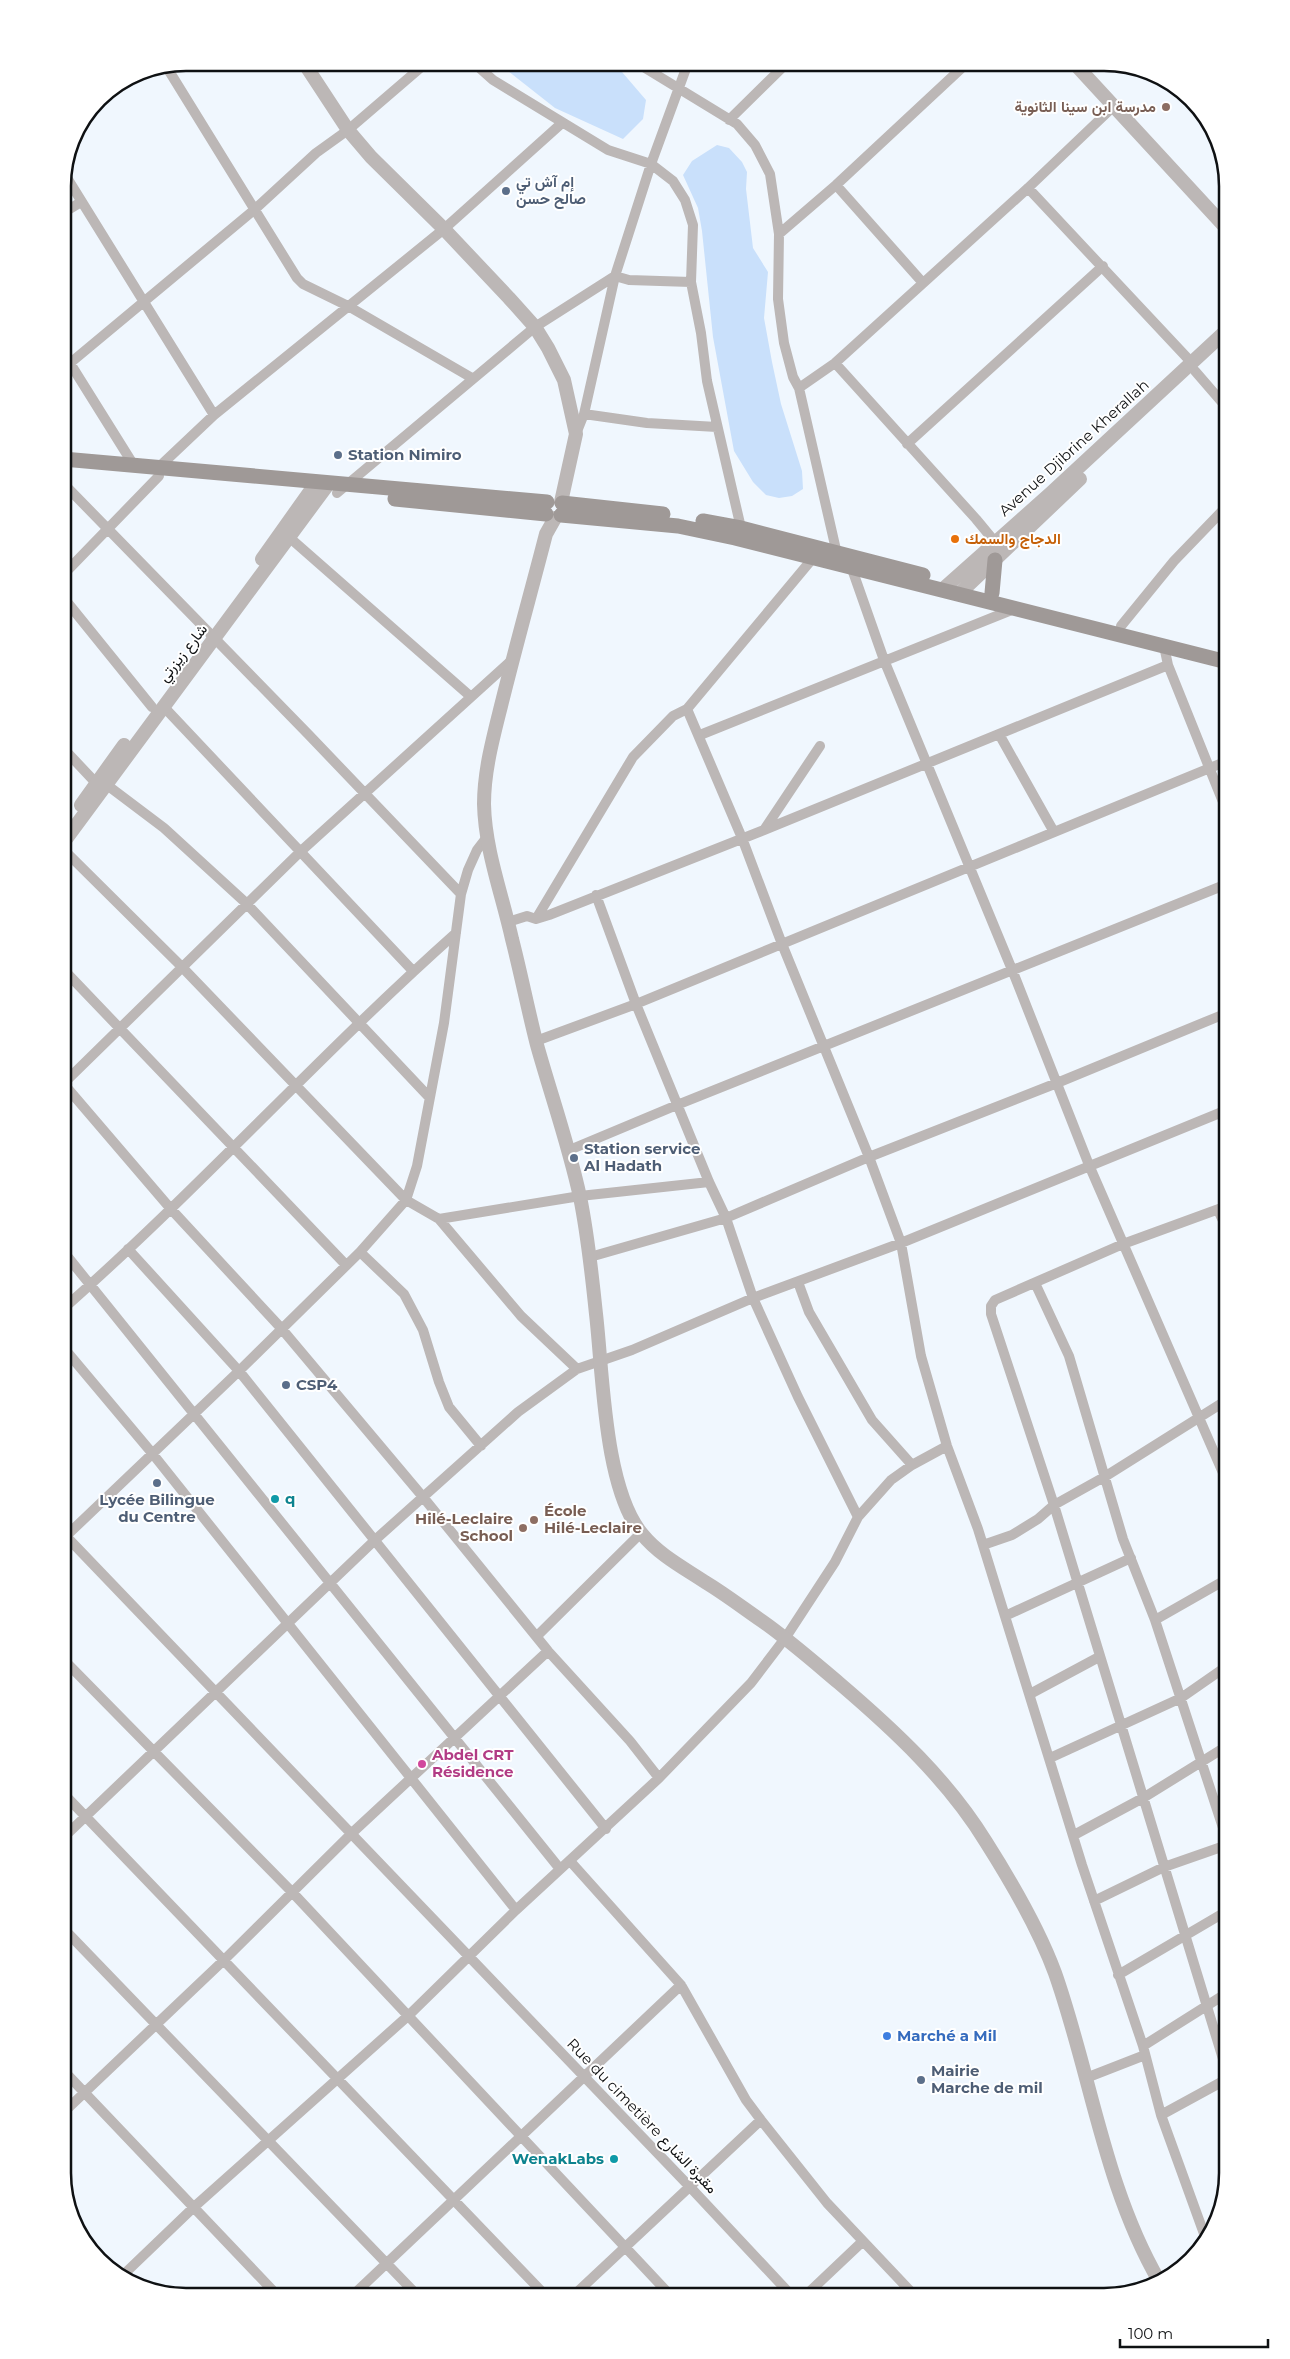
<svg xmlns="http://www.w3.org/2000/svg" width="1290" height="2359" font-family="Montserrat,Vazirmatn,sans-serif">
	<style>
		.water { fill: #c9e0fb }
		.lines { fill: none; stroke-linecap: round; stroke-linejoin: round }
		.minor { stroke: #bcb7b6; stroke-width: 10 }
		.tertiary { stroke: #bcb7b6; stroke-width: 14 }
		.secondary { stroke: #9f9997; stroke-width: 15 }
		.education-dot { fill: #8d6e63; stroke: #fff; stroke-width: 2 }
		.service-dot { fill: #5c6f8a; stroke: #fff; stroke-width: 2 }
		.food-dot { fill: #e8710a; stroke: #fff; stroke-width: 2 }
		.culture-dot { fill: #0f9aa8; stroke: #fff; stroke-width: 2 }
		.hotel-dot { fill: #d1479c; stroke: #fff; stroke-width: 2 }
		.shop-dot { fill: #3f7fe0; stroke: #fff; stroke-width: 2 }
		.labels { text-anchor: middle; stroke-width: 4; stroke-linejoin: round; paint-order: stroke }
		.education-label { font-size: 15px; font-weight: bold; fill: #785e54; stroke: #fff; text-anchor: end }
		.service-label { font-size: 15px; font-weight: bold; fill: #4e5e75; stroke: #fff; text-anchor: start }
		.street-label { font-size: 15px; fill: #0f1113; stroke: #fff }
		.food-label { font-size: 15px; font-weight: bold; fill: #c56008; stroke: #fff; text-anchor: start }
		.culture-label { font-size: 15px; font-weight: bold; fill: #0d838f; stroke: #fff; text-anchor: start }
		.hotel-label { font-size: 15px; font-weight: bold; fill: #b23c85; stroke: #fff; text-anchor: start }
		.shop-label { font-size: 15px; font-weight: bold; fill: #366cbe; stroke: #fff; text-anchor: start }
		.rim { fill: none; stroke: #0f1113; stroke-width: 2.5 }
	</style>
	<rect width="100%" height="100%" fill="#f0f7fe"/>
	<path class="water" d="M498 63H608L622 72 646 100 643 119 623 139 555 108Z
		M717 145 729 148 742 162 747 172 746 189 753 248 768 272 764 318 772 362 781 404 802 471 803 489 792 496 779 498 766 495 753 482 734 451 713 337 702 231 698 208 683 175 692 161Z"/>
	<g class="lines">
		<path class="minor" d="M474 63 493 80 608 150 651 164 673 181 685 200 693 225 691 282 701 333 707 381 741 528
			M637 63 737 124 755 145 770 174 779 234 778 299 784 343 793 377 799 388 837 554
			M166 66 297 278 303 284 348 306 472 378
			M729 120 787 63
			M64 173 214 415
			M836 185 923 283
			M1028 188 1192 363
			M63 213 81 202
			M779 234 836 185 967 63
			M63 352 133 464
			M835 363 976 519 995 542
			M63 369 254 210 316 153 348 130 426 63
			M1195 371 1227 408
			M799 388 835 363 1028 188 1114 106
			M584 414 647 423 717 427
			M576 434 584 414 615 276 651 164 688 63
			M907 444 1103 266
			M159 467 214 415 444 229 562 123
			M63 483 308 734 461 894
			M337 493 535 327 615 276 629 280 691 282
			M290 538 470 696
			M852 569 884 660 1013 972 1089 1165 1227 1482
			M63 575 159 476
			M63 597 152 707
			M1121 626 1174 561 1227 506
			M1164 646 1168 665 1227 812
			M163 706 413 971
			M687 709 742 838 782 944 869 1157 901 1243 921 1356 947 1446 978 1529 1082 1865 1143 2046 1161 2115 1207 2242
			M999 734 1054 832
			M700 735 1014 609
			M63 748 96 783
			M107 785 164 828 246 903 429 1097
			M764 830 820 746
			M63 849 181 966 406 1200 439 1219 521 1316 577 1369
			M596 895 636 1004 709 1182 726 1218 753 1298 798 1397 858 1517
			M536 919 633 757 673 716 687 709 813 558
			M508 922 527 916 536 919 549 915 764 830 1168 665
			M63 969 346 1265
			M536 1041 636 1004 1227 761
			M63 1083 170 1208 281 1328 423 1497 548 1651 630 1741 659 1778
			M63 1084 300 852 512 660
			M567 1151 677 1105 1227 884
			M1218 1210 1227 1229
			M439 1219 580 1196 709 1182
			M128 1249 239 1371 606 1829
			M63 1251 560 1869
			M360 1252 404 1294 423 1330 439 1382 449 1407 481 1446
			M590 1257 726 1218 869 1157 1057 1083 1227 1013
			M798 1282 809 1312 872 1420 912 1465
			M1035 1283 1069 1356 1123 1539 1155 1620 1227 1840
			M63 1309C199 1189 320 1054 456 933
			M63 1347 152 1453 516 1910
			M63 1533 690 2187 792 2296
			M63 1539 239 1371 360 1252 406 1200 417 1166 444 1023 461 894 468 870 477 850 487 837
			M983 1545 1012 1535 1038 1519 1054 1505 1106 1476 1227 1400
			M1005 1616 1131 1558
			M1155 1620 1227 1579
			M537 1636 641 1533
			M63 1659 292 1892 671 2296
			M1030 1694 1099 1657
			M1050 1758 1181 1698 1227 1666
			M63 1793 546 2296
			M1074 1835 1143 1798 1227 1746
			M63 1838 375 1540 518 1412 577 1369 632 1350 753 1298 901 1243 1227 1110
			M570 1861 681 1985 746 2100 761 2120 827 2203 915 2296
			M1094 1901 1164 1867 1227 1845
			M63 1928 418 2296
			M1118 1975 1227 1911
			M1143 2046 1227 1993
			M63 2070 278 2296
			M1227 2072 1054 1505 991 1314V1306L995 1300 1123 1244 1227 1206
			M1086 2078 1145 2055
			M63 2113 224 1960 352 1833 548 1651
			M1161 2115 1227 2079
			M121 2277 194 2207 409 2015 516 1910 659 1778 751 1683 786 1637 835 1562 858 1517 891 1480 912 1465 947 1446
			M352 2296 681 1985
			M573 2296 761 2120
			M805 2296 862 2242"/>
		<path class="tertiary" d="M304 63 348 130 371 157 444 229 509 298 535 327 548 348 564 380 576 434 561 502
			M1074 63 1227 229
			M555 518 546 534C531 592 515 649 501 706 493 738 484 771 484 804 485 850 502 894 512 939 521 974 528 1010 537 1045 551 1095 569 1146 580 1197 588 1236 592 1275 596 1314 603 1374 604 1488 642 1534 659 1555 684 1568 705 1582 725 1594 743 1608 762 1621 789 1640 814 1662 839 1683 894 1730 948 1780 986 1842 1012 1883 1038 1927 1055 1973 1091 2075 1104 2186 1159 2281
			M262 559 316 483
			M942 590 1051 493 1227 330
			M959 594 1080 479
			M81 805 124 745
			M63 843 329 483"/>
		<path class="secondary" d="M63 459 547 502
			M395 499 546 514
			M562 503 663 514
			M561 515 678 526 735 538 1227 662
			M703 521 741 528 923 575
			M992 593 995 560"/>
	</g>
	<g class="education-dot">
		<circle cx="1166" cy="107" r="5"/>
		<circle cx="534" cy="1520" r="5"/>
		<circle cx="523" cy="1528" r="5"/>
	</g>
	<g class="service-dot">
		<circle cx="506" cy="191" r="5"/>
		<circle cx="338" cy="455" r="5"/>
		<circle cx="574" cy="1158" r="5"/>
		<circle cx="286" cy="1385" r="5"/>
		<circle cx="157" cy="1483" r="5"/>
		<circle cx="921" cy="2080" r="5"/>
	</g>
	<circle class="food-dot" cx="955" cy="539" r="5"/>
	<g class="culture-dot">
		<circle cx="275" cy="1499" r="5"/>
		<circle cx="614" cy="2159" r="5"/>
	</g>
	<circle class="hotel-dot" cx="422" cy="1764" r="5"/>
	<circle class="shop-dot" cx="887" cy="2036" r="5"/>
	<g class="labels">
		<g class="education-label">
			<text x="1156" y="112">مدرسة ابن سينا الثانوية</text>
			<text x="544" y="1516" text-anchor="start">École<tspan x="544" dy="17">Hilé-Leclaire</tspan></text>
			<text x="513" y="1524">Hilé-Leclaire<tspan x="513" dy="17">School</tspan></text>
		</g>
		<g class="service-label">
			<text x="516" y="187">إم آش تي<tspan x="516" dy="17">صالح حسن</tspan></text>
			<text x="348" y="460">Station Nimiro</text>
			<text x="584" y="1154">Station service<tspan x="584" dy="17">Al Hadath</tspan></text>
			<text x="296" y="1390">CSP4</text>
			<text x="157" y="1505" text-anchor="middle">Lycée Bilingue<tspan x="157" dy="17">du Centre</tspan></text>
			<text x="931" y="2076">Mairie<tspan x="931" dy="17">Marche de mil</tspan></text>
		</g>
		<g class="street-label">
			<text transform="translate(1074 448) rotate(-42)" y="5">Avenue Djibrine Kherallah</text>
			<text transform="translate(183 653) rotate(-52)" y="5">شارع زيزرتي</text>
			<text transform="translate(642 2116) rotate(46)" y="5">Rue du cimetière مقبرة الشارع</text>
		</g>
		<g class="food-label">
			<text x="965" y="544">الدجاج والسمك</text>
		</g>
		<g class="culture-label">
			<text x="285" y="1504">q</text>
			<text x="604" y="2164" text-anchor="end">WenakLabs</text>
		</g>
		<g class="hotel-label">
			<text x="432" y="1760">Abdel CRT<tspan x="432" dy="17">Résidence</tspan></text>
		</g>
		<g class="shop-label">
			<text x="897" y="2041">Marché a Mil</text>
		</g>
	</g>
	<path d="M0 0H1290V2359H0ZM186 71H1104A115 115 0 0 1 1219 186V2173A115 115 0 0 1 1104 2288H186A115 115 0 0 1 71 2173V186A115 115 0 0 1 186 71Z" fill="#fff" fill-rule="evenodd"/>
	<path class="rim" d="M186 71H1104A115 115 0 0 1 1219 186V2173A115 115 0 0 1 1104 2288H186A115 115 0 0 1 71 2173V186A115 115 0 0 1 186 71Z"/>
	<path d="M1120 2339v8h148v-8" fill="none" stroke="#0f1113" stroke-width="2.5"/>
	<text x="1128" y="2339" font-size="15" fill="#0f1113" stroke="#ffffff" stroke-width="4" paint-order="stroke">100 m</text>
</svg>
